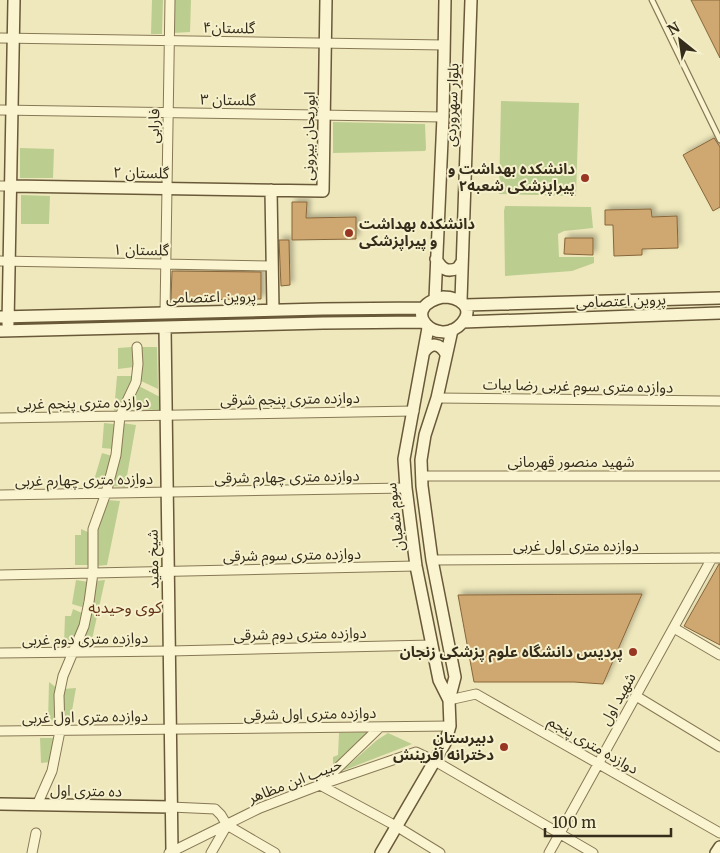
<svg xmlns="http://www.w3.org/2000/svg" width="720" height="853" font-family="Merriweather,'Noto Sans Arabic',serif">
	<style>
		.green { fill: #bccd90 }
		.building { fill: #cfa871; stroke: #87663a; filter: url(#shadow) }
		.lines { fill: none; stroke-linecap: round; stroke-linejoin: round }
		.lane-casing { stroke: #877855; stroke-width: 7 }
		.street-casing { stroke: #877855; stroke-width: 11 }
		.secondary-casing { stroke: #695939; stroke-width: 14 }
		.lane { stroke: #faf4d0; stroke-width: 4.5 }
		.street { stroke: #faf4d0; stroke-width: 9 }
		.secondary { stroke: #faf4d0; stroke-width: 11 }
		.poi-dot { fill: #983623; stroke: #f6f1cc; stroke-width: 2 }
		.labels { text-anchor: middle; stroke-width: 4; stroke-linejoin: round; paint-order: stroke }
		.street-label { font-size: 15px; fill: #362c1b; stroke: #f6f1cc }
		.poi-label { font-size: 15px; font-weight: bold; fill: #362c1b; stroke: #f6f1cc; text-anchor: end }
		.neighbourhood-label { font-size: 16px; fill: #643519; stroke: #f6f1cc }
	</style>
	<defs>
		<filter id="shadow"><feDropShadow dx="3.5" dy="-3.5" stdDeviation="2.5" flood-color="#0004"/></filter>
	</defs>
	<rect width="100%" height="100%" fill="#efe8bc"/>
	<path class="green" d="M152 0H163L162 34H151Z
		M174 0H191L190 32 173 33Z
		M501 101 579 103 576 196 499 194Z
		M333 122 425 124 426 149 425 151 333 153Z
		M20 148 54 149 53 178H20Z
		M21 195 50 196 49 224H21Z
		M505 206 591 207 593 228 564 231 558 234 559 257H594V263L572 271 505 276 504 211Z
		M421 310 420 315 21 326V321Z
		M132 347 135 355 134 367 118 369V348Z
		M140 347H157L158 389 139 380 143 365Z
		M117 376H134L121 410 114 411Z
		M137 385 160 397 159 410 128 409Z
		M104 423 114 424 113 449 102 448Z
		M122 423 136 425 125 487 112 486Z
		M102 453 112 456 105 487H92Z
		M107 500 120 501 107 565 96 566 98 524Z
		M81 529 90 533V565H75V535H81Z
		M76 580 89 582 85 608 72 604Z
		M105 580 91 644 82 643 89 623 96 581Z
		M73 609 84 614 81 627 72 644 64 645 65 616H71Z
		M49 682 58 689V723L48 722Z
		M76 688 70 722 63 721V689Z
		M368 732 333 768V757L338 755 339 733Z
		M388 733 412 744 342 771 377 740Z
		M40 738H56L51 762 41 763Z"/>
	<path class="building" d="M691 0H720V58Z
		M714 138 720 147V207L713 211 683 155Z
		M292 202H307L306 218 356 217V239L292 240Z
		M651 209 652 217 677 216 678 248 642 249V255L614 256 613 225H605V210Z
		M565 238H593V255L564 254Z
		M279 240H289L290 285 281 286Z
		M172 271 261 272V299L171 300Z
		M719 564H720V645L684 626Z
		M642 594 603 684 574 682H474L458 595Z"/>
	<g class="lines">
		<defs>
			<path id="lane" d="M652 0 720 140"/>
			<path id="street" d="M0 38 444 45
				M0 110 443 117
				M0 186H11
				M0 261 272 266
				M165 313 170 0
				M437 398 720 401
				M0 418 414 411
				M422 476H720
				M0 495 406 488
				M432 560 720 558
				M0 575 416 566
				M674 628 720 655
				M0 653 170 651 432 645
				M636 696 720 747
				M449 700 476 694 720 833
				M380 727 320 785 396 826 440 853
				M0 731 450 726
				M37 805 52 771 60 731 59 695 63 676 84 626 89 602 93 573V529L106 493 116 455 120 416 136 382 138 364 137 347
				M171 807 215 809 221 815 227 825 275 853
				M32 853 36 833
				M169 853 260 808 320 785 416 752 435 761 593 853
				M211 853 227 825
				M549 853 712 558"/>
			<path id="secondary" d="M11 186 323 191 326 0
				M271 190 273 310
				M436 259C442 269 447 273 458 268L462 262
				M443 297C458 297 476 307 462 323 438 350 396 308 443 297Z
				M435 299 443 117 445 0
				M461 301 471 0
				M465 305 720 298
				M0 317 322 309 423 308
				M463 322 720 313
				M8 324 14 0
				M165 327 172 851
				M428 328 404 459 406 488 416 566 439 680 449 700
				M0 331 323 323 423 322
				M424 352C431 342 440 343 446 354
				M0 804 171 807
				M381 853 445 743 450 726 449 700 455 677 432 560 422 486 421 460 425 435 437 398 452 330
				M716 853 720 847"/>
		</defs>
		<use href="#lane" class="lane-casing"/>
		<use href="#street" class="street-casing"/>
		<use href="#secondary" class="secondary-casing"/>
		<use href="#lane" class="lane"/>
		<use href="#street" class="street"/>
		<use href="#secondary" class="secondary"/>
	</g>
	<g class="poi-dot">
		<circle cx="585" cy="178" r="5"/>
		<circle cx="349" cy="233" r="5"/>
		<circle cx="633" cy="652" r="5"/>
		<circle cx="504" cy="747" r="5"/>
	</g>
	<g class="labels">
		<g class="street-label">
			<text transform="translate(229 28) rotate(1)" y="5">گلستان۴</text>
			<text transform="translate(228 100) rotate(1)" y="5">گلستان ۳</text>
			<text transform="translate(452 105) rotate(-88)" y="5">بلوار سهروردی</text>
			<text transform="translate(154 126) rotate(-89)" y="5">فارابی</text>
			<text transform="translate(309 136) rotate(-89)" y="5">ابوریحان بیرونی</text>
			<text transform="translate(141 173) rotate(1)" y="5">گلستان ۲</text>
			<text transform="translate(141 250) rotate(1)" y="5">گلستان ۱</text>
			<text transform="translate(211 297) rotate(-1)" y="5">پروین اعتصامی</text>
			<text transform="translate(621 301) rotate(-2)" y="5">پروین اعتصامی</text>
			<text transform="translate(578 386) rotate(1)" y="5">دوازده متری سوم غربی رضا بیات</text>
			<text transform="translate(290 399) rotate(-1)" y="5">دوازده متری پنجم شرقی</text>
			<text transform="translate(83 403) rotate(-1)" y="5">دوازده متری پنجم غربی</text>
			<text x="571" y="467">شهید منصور قهرمانی</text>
			<text transform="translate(287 477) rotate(-1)" y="5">دوازده متری چهارم شرقی</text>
			<text transform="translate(84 480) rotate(-1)" y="5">دوازده متری چهارم غربی</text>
			<text transform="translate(395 517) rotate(-97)" y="5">سوم شعبان</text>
			<text x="576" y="551">دوازده متری اول غربی</text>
			<text transform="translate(292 555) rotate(-1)" y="5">دوازده متری سوم شرقی</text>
			<text transform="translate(153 559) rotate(-91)" y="5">شیخ مفید</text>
			<text transform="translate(300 634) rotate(-1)" y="5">دوازده متری دوم شرقی</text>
			<text transform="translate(85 639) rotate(-1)" y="5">دوازده متری دوم غربی</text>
			<text transform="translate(618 699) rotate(-61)" y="5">شهید اول</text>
			<text transform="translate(310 714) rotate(-1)" y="5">دوازده متری اول شرقی</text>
			<text transform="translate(85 717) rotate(-1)" y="5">دوازده متری اول غربی</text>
			<text transform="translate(593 745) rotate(30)" y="5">دوازده متری پنجم</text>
			<text transform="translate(295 781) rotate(-21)" y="5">حبیب ابن مظاهر</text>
			<text transform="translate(86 791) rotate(1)" y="5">ده متری اول</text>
		</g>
		<g class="poi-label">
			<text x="575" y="174">دانشکده بهداشت و<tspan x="575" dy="17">پیراپزشکى شعبه۲</tspan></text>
			<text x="359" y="229" text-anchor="start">دانشکده بهداشت<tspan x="359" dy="17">و پیراپزشکی</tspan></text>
			<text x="623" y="657">پردیس دانشگاه علوم پزشکى زنجان</text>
			<text x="494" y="743">دبیرستان<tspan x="494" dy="17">دخترانه آفرینش</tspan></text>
		</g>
		<g class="neighbourhood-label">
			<text x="125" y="613">کوی وحیدیه</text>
		</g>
	</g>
	<g transform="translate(680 40) rotate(330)" stroke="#f6f1cc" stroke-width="4" paint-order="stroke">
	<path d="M0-4L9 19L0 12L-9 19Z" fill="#362c1b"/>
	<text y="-8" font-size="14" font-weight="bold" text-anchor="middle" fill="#362c1b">N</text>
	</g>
	<path d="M545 828v8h126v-8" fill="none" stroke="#362c1b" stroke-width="2.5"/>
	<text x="552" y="828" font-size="15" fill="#362c1b" stroke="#f6f1cc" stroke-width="4" paint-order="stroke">100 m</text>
</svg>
